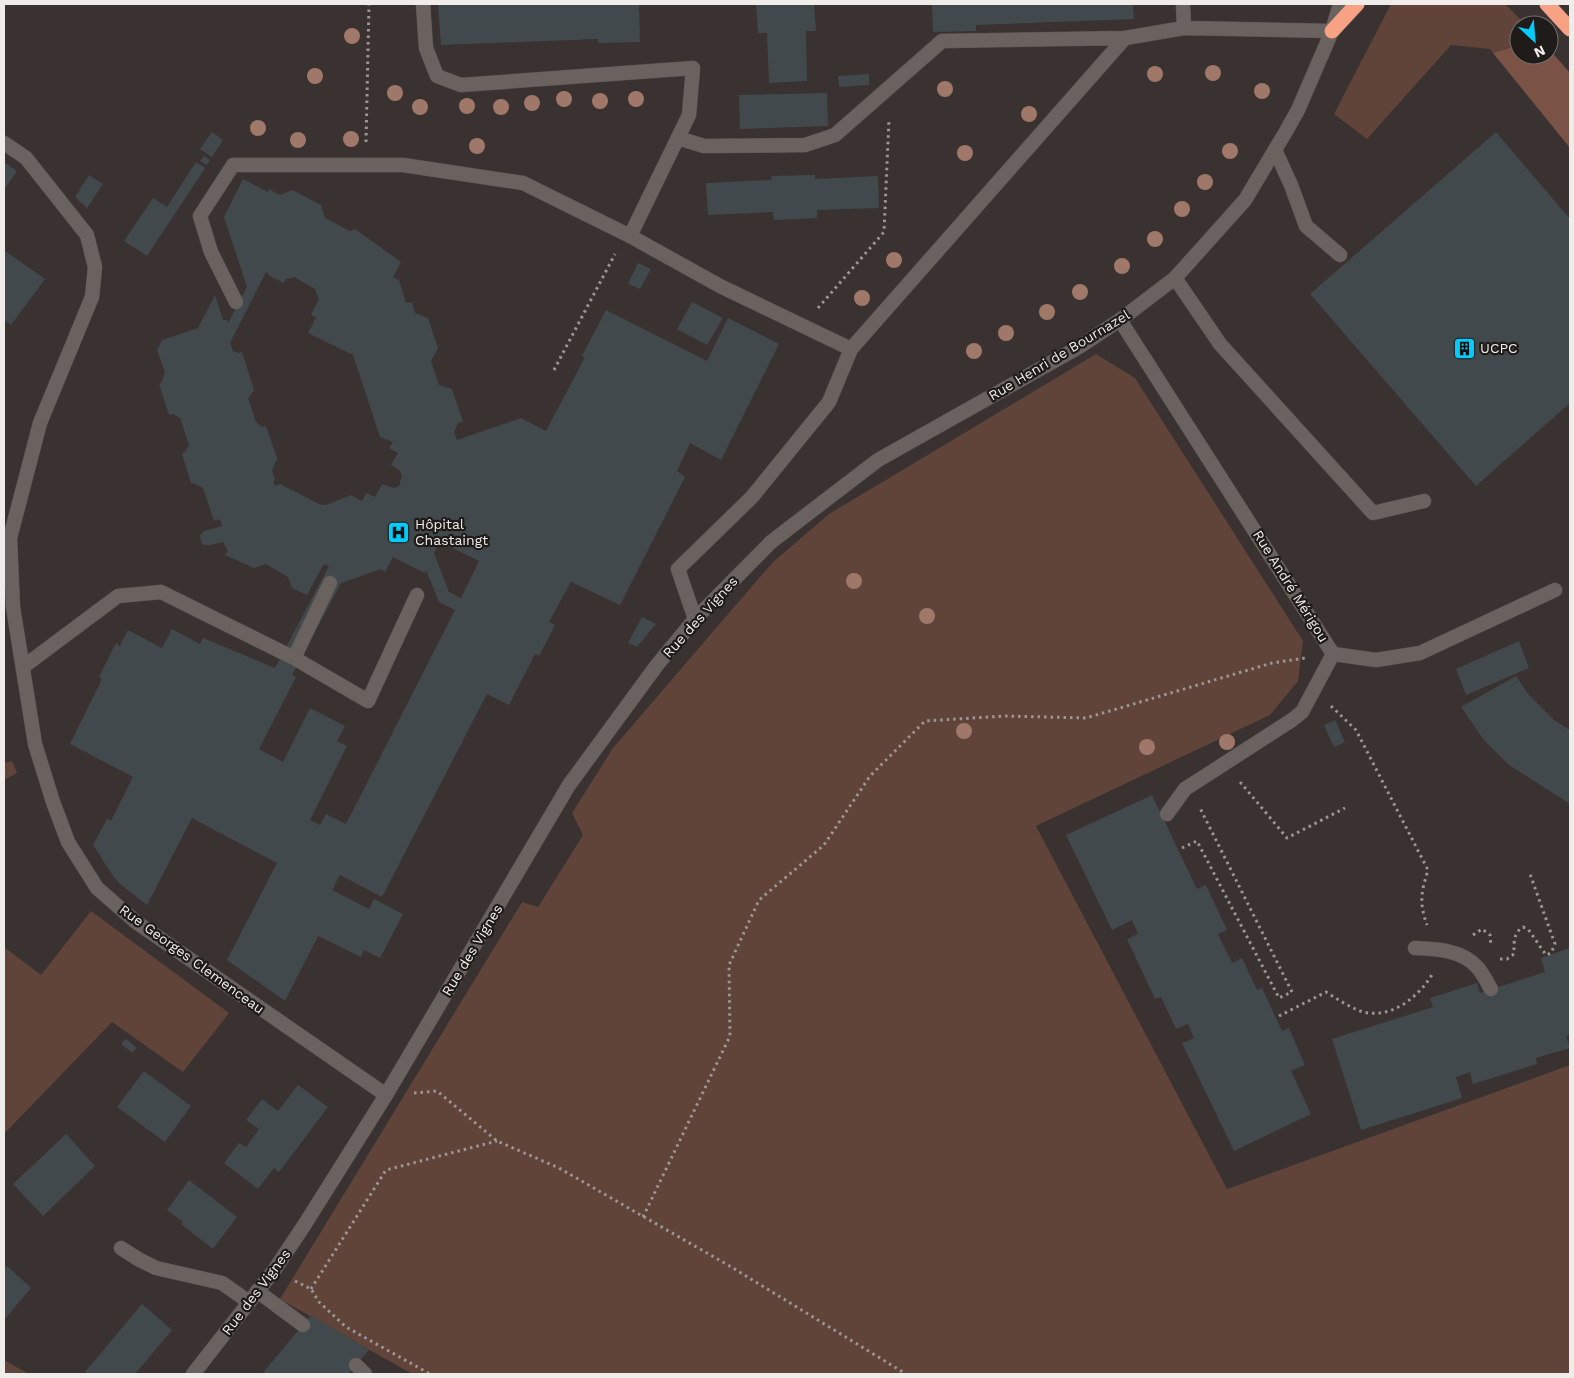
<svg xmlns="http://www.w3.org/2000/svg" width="1574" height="1378" font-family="'Work Sans',sans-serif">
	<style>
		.green { fill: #604339 }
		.forest { fill: #7a5346 }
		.building { fill: #41494c; fill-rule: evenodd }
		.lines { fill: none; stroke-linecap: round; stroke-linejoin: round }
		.service-casing { stroke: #56514f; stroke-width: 15 }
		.minor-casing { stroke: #56514f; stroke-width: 15 }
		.tertiary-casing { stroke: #56514f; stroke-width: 15 }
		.motorway-casing { stroke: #56514f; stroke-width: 16 }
		.path { stroke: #9c9795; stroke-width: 3; stroke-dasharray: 2.5 4; stroke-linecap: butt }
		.service { stroke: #6a625f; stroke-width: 14 }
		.minor { stroke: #6a625f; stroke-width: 14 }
		.tertiary { stroke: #6a625f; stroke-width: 14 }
		.motorway { stroke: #f7a185; stroke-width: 15 }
		.tree { fill: #a0786a }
		.labels { text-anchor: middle; stroke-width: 4.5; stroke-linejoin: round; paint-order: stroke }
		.poi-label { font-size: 14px; fill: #f0ecea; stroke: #1e1b19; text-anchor: start }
		.street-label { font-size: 14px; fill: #f0ecea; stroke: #1e1b19 }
	</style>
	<rect width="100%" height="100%" fill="#393230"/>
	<path class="green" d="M1391 4H1505L1526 25H1519V45L1493 53 1490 49 1451 45 1367 139 1334 114Z
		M1096 354 1135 378 1303 641 1298 681 1270 715 1036 826 1227 1189 1570 1065V1374H412L280 1299 522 902 538 907 583 835 572 813 613 748 772 563 829 514Z
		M12 761 17 773 4 780V763Z
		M91 911 229 1013 183 1072 112 1022 4 1134V947L41 975Z
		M4 1360 29 1374H4Z"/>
	<path class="forest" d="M1519 45V55H1549V49L1570 73V148L1493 53Z"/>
	<path class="building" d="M438 4H639L640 42 598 43V39L441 45Z
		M756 4H814L816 31H806L807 81 769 83 767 33H758Z
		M932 4H1133L1134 19 976 25V31L933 32Z
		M869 74V85L839 87 838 76Z
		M827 93 828 126 740 129 739 95Z
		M212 132 223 140 212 157 200 149Z
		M1496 132 1570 219V403L1476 486 1310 294Z
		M204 156 210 160 207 165 200 161Z
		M4 162 17 171 4 190Z
		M196 162 205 168 147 256 124 241 153 198 167 207Z
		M89 175 103 184 87 208 75 197Z
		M815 175V179L878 176 879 208 817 210V218L774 220 773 212 708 215 706 183 772 180 771 176Z
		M243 179 268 192 269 189 280 195 292 190 321 205 325 218 350 231 355 229 401 262 393 277 399 280 406 303 412 302 415 313 428 318 438 348 431 361 439 385 452 389 463 422 458 423 454 432 457 440 521 418 546 431 585 357 582 356 606 310 707 361 728 318 779 344 721 460 690 443 677 471 685 477 620 605 571 582 549 622 555 625 539 656 535 654 509 705 487 694 382 897 340 875 332 890 369 909 374 899 403 914 380 958 364 950 361 957 318 936 285 1001 227 960 277 863 192 818 147 905 120 884 113 876 93 845 107 819 111 821 133 777 70 744 102 679 99 677 116 643 120 646 128 630 162 648 172 629 200 644 203 638 275 668 329 566 324 564 307 595 292 588 288 577 266 564 254 568 225 555 228 551 223 542 210 545H204L201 542 200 536 204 531 222 526 220 519 214 521 203 488 193 483H191L182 454 185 452 189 445 180 418 173 414 169 415 159 384 161 383 165 372 157 350 162 340 198 328 215 295 223 320H227L228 323 247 287 224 217ZM266 272 269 274 268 275 283 283 286 279 294 277 315 289 319 299 311 315 316 318 308 333 353 355 380 437 393 442 389 448 398 453 391 465 400 471 402 476 399 486 394 488 382 484 375 497 366 493 362 501 351 495 326 505 319 504 280 484 275 486 273 481 275 480 272 470 275 464V462L278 461 266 426 262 427 256 422 248 398 254 390 242 352 239 353 233 351 230 343ZM440 542 479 561 461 598 449 592 434 553ZM393 557 425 573 426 570 439 602 455 610 346 824 326 814 320 825 310 820 347 746 337 741 345 726 310 708 283 762 259 749 296 677 292 675 341 583 381 569 385 572Z
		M5 251 45 279 11 325 4 320V253Z
		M638 263 651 269 640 289 628 284Z
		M692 302 723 318 707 345 677 329Z
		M642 617 656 624 637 647 628 643Z
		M1519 641 1529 668 1466 695 1456 669Z
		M1516 676 1529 695 1554 720 1570 730V804L1509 765 1484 740 1461 707Z
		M1335 720 1345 742 1334 747 1324 725Z
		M1152 795 1197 889 1206 885 1227 930 1218 934 1232 963 1242 958 1257 990 1262 988 1282 1031 1289 1028 1305 1065 1291 1071 1311 1114 1234 1151 1182 1043 1194 1038 1188 1024 1176 1029 1161 997 1155 999 1127 939 1138 934 1132 920 1112 930 1066 835Z
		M1570 948V1035L1566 1036 1570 1048 1536 1058 1537 1064 1473 1084 1470 1072 1456 1077 1462 1098 1361 1130 1332 1039 1433 1007 1430 998 1477 983 1480 993 1545 972 1541 958Z
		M126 1039 137 1048 132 1053 121 1044Z
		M144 1071 191 1106 165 1142 117 1107Z
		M298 1085 328 1107 279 1172 274 1168 258 1189 224 1163 239 1143 246 1147 259 1129 246 1120 262 1099 278 1111Z
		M66 1134 95 1166 43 1216 13 1184Z
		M189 1180 237 1217 213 1249 181 1224 183 1222 167 1210Z
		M7 1266 31 1288 4 1320V1269Z
		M142 1304 172 1330 135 1374H88L85 1372Z
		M311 1315 369 1350 348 1374H262Z"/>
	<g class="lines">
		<defs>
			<path id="service" d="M423 4 426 48 437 76 461 85 693 68 689 115 630 236
				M1183 4 1184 28
				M678 138 704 146 805 145 835 135 942 41 1125 38 1184 28 1332 31
				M1275 150 1291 185 1306 226 1340 255
				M1175 278 1220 344 1373 513 1424 501
				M236 302 211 252 200 216 233 165H403L523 183 630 236 720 286 851 349
				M695 619 678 569 752 497 829 402 851 349 1125 38
				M294 658 368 701 417 595
				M23 667 118 596 161 592 294 658 330 583
				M1167 814 1185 789 1292 720 1302 712 1333 654
				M1415 948C1437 949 1463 950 1478 968 1483 974 1487 982 1491 989
				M257 1291 303 1325
				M356 1365 365 1374"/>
			<path id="minor" d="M4 143 26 158 87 235 95 267 92 297 40 423 10 538 13 607 35 744 53 802 68 842 97 888 136 922 386 1095
				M1120 320 1333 654 1376 660 1420 653 1555 590
				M121 1248 138 1259 156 1268 222 1283 249 1302"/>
			<path id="tertiary" d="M193 1374 275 1269 305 1224 386 1095 569 785 657 665 695 619 771 542 878 460 1079 347 1120 320 1175 278 1245 200 1285 133 1298 110 1332 31 1340 4"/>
			<path id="motorway" d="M1547 4 1570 29
				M1332 31 1357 4"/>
		</defs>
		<use href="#service" class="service-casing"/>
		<use href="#minor" class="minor-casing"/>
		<use href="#tertiary" class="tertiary-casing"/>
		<use href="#motorway" class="motorway-casing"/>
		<path class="path" d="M366 142 369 4
			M818 308 884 232 889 119
			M554 370 615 254
			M1331 706 1356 730 1428 870C1421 893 1419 902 1427 925
			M1240 784 1241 783 1287 838 1345 808
			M1182 848 1197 841 1279 998 1292 992 1200 808
			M1473 935 1482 929 1490 935 1491 946
			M1500 959H1507L1514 954C1514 943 1513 933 1523 927L1528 929 1546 955 1551 953 1555 944 1530 874
			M1279 1016 1326 992C1337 999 1348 1006 1360 1011 1390 1021 1419 997 1433 973
			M414 1093 437 1091 497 1141 559 1168 733 1268 906 1374
			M643 1217 730 1036 729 965 759 900 824 845 870 776 925 721 1005 716 1086 718 1272 663 1305 658
			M295 1281 311 1289 319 1302 346 1327 430 1374
			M311 1289 386 1170 497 1141"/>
		<use href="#service" class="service"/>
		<use href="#minor" class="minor"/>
		<use href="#tertiary" class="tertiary"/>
		<use href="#motorway" class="motorway"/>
	</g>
	<g class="tree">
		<circle cx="352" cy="36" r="8"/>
		<circle cx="1213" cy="73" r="8"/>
		<circle cx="1155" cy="74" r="8"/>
		<circle cx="315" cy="76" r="8"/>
		<circle cx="945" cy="89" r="8"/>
		<circle cx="1262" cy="91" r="8"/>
		<circle cx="395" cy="93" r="8"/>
		<circle cx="564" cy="99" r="8"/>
		<circle cx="636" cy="99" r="8"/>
		<circle cx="600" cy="101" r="8"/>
		<circle cx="532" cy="103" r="8"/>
		<circle cx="467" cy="106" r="8"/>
		<circle cx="420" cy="107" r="8"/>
		<circle cx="501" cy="107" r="8"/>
		<circle cx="1029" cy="114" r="8"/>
		<circle cx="258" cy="128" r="8"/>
		<circle cx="351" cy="139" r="8"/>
		<circle cx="298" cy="140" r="8"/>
		<circle cx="477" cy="146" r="8"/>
		<circle cx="1230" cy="151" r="8"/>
		<circle cx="965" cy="153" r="8"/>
		<circle cx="1205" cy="182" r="8"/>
		<circle cx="1182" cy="209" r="8"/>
		<circle cx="1155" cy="239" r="8"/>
		<circle cx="894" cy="260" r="8"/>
		<circle cx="1122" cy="266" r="8"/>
		<circle cx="1080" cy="292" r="8"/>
		<circle cx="862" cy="298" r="8"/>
		<circle cx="1047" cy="312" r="8"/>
		<circle cx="1006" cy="333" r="8"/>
		<circle cx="974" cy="351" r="8"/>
		<circle cx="854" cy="581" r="8"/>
		<circle cx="927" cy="616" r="8"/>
		<circle cx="964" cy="731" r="8"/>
		<circle cx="1227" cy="742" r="8"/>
		<circle cx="1147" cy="747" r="8"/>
	</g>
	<defs>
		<symbol id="building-square" viewBox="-11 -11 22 22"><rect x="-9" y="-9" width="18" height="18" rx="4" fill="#05cbf9" stroke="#1e1b19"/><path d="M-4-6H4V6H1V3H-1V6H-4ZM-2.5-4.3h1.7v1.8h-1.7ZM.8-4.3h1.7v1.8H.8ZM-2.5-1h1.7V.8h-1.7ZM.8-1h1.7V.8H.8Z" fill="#111"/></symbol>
		<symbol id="hospital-square" viewBox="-11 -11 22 22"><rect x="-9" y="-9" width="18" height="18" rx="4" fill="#05cbf9" stroke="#1e1b19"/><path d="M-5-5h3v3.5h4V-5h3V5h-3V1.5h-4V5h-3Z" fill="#111"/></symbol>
	</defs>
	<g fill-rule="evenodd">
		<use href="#building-square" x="1452" y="336" width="25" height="25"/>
		<use href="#hospital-square" x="386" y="520" width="25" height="25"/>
	</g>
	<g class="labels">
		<g class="poi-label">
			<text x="1480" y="353">UCPC</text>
			<text x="415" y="529">Hôpital<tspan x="415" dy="16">Chastaingt</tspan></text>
		</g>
		<g class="street-label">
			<text transform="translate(1059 355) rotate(-31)" y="5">Rue Henri de Bournazel</text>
			<text transform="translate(1291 586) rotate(58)" y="5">Rue André Mérigou</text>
			<text transform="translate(700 617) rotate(-48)" y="5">Rue des Vignes</text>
			<text transform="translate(472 950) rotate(-59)" y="5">Rue des Vignes</text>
			<text transform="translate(192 959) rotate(36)" y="5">Rue Georges Clemenceau</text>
			<text transform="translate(256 1292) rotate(-53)" y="5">Rue des Vignes</text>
		</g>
	</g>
	<rect width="1574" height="1378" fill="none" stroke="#f0ecea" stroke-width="10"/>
	<g transform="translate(1534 40) rotate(154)"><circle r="24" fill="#1e1b19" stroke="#726f6d"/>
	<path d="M0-4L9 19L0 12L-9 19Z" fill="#05cbf9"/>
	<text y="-8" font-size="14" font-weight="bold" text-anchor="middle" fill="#f0ecea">N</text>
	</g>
</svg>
